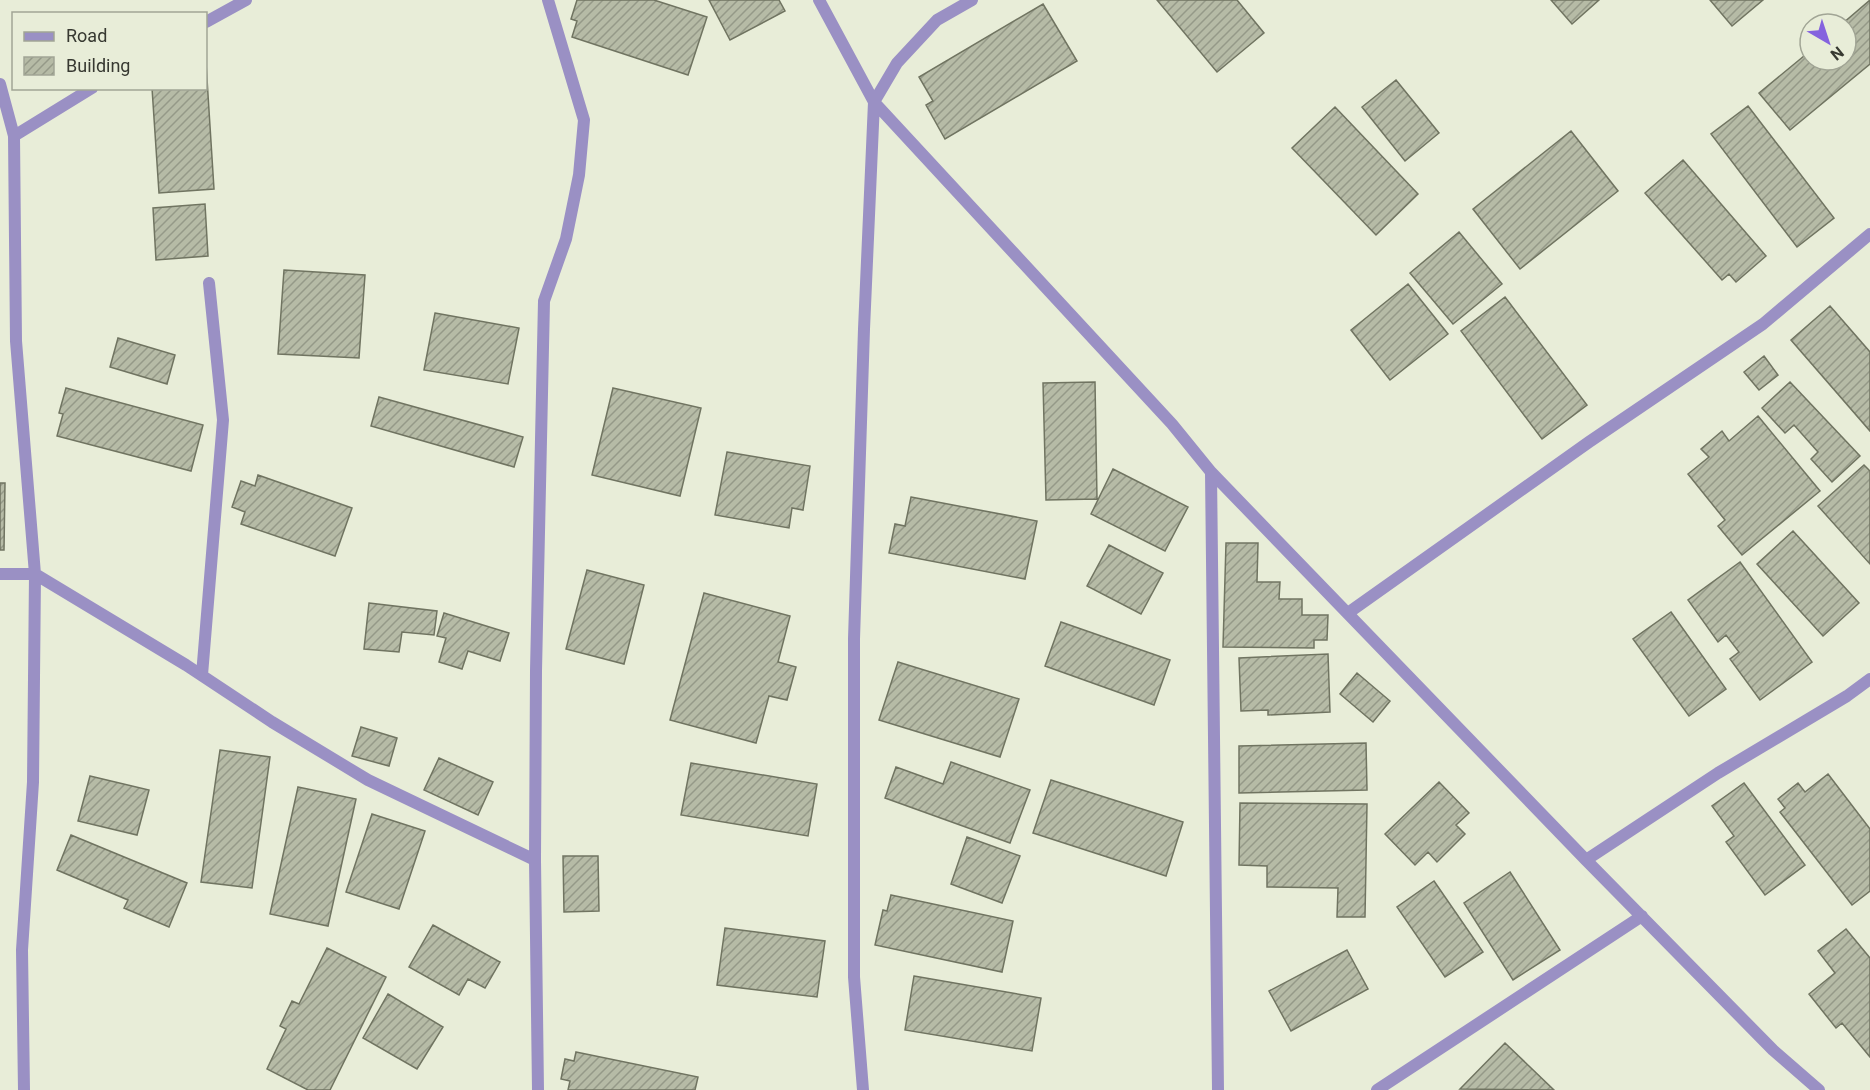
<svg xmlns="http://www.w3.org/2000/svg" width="1870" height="1090" font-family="Roboto,sans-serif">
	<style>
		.building { fill: url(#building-hatch); stroke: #707461; stroke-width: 1.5 }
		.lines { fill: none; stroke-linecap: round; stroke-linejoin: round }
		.minor { stroke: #9a90c4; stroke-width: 12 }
	</style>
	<defs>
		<pattern id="building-hatch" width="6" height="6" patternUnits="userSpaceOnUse" patternTransform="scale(1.5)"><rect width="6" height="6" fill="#b6bba6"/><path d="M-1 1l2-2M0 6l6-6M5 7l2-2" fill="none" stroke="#959988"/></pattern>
	</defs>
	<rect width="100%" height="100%" fill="#e8edd8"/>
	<path class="building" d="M577 0H654L707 17 688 75 572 37 577 21 571 19Z
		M709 0H779L785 11 730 40Z
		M1157 0H1237L1264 33 1217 72Z
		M1551 0H1599L1572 24Z
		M1710 0H1763L1732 26Z
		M1870 0V64L1790 130 1759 93 1810 51V60H1846V24H1842Z
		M1043 4 1077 61 945 139 926 105 933 101 919 77Z
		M206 63 214 189 159 193 152 88H206Z
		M1396 80 1439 133 1405 161 1362 107Z
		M1748 106 1834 218 1797 247 1711 134Z
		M1335 107 1418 194 1376 235 1292 148Z
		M1571 131 1618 191 1520 269 1473 209Z
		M1683 160 1766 256 1736 282 1729 274 1722 280 1645 193Z
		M205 204 208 256 156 260 153 208Z
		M1459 232 1502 284 1453 324 1410 273Z
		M284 270 365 275 359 358 278 354Z
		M1408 284 1448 334 1390 380 1351 330Z
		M1505 297 1587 405 1542 439 1461 331Z
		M1830 306 1870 352V431L1791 340Z
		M435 313 519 328 508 384 424 370Z
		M118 338 175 355 167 384 110 367Z
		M1764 356 1778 375 1759 390 1744 372Z
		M1095 382 1097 499 1046 500 1043 383Z
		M1790 382 1860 456 1832 482 1811 459 1818 452 1794 425 1785 433 1762 408Z
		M66 388 203 425 191 471 57 436 63 414 59 413Z
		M613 388 701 408 680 496 592 475Z
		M379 397 523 437 514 467 371 426Z
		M1758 416 1820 491 1742 555 1718 526 1725 520 1688 474 1709 457 1701 449 1722 431 1729 441Z
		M727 452 810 466 803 510 792 508 789 528 715 515Z
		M1864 465 1870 471V564L1818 506Z
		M1113 469 1188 507 1165 551 1091 514Z
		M258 475 352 508 335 556 241 524 245 512 232 507 241 481 255 486Z
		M0 483H5L4 550H0Z
		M911 497 1037 521 1025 579 889 553 895 524 905 526Z
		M1793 531 1859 603 1823 636 1757 564Z
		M1226 543H1258L1257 582H1280L1279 599H1302V615H1328L1327 640H1314V648L1223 647Z
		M1109 545 1163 573 1141 614 1087 586Z
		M1740 562 1812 662 1760 700 1730 659 1739 652 1726 635 1718 642 1688 600Z
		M587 570 644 585 624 664 566 649Z
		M704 593 790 616 778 662 796 667 787 700 769 696 756 743 670 720Z
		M369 603 437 611 434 635 402 632 399 652 364 649Z
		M1671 612 1726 689 1689 716 1633 639Z
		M444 613 509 633 500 661 468 651 462 669 439 662 446 638 437 636Z
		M1061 622 1170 660 1154 705 1045 666Z
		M1328 654 1330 712 1268 715V710L1241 711 1239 658Z
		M898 662 1019 699 1000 757 879 720Z
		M1357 673 1390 701 1373 722 1340 694Z
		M361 727 397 738 389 766 352 756Z
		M1366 743 1367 790 1239 793V746Z
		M220 750 270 757 252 888 201 882Z
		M439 758 493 782 478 815 424 790Z
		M951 762 1030 790 1010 843 885 798 896 767 943 784Z
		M691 763 817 784 808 836 681 815Z
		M1828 774 1870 829V891L1852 905 1780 812 1785 808 1778 799 1798 783 1805 792Z
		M90 776 149 790 137 835 78 821Z
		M1051 780 1183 822 1166 876 1033 833Z
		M1439 782 1469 813 1456 825 1465 834 1437 862 1428 852 1415 865 1385 834Z
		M1744 783 1805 865 1765 895 1726 842 1734 836 1712 806Z
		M298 787 356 799 328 926 270 914Z
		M1240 803 1367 804 1365 917H1337L1338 888 1267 887V866L1239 865Z
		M372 814 425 831 399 909 346 892Z
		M71 835 187 883 169 927 124 908 128 900 57 870Z
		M967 837 1020 856 1002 903 951 884Z
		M563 856H598L599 911 564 912Z
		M1510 872 1560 950 1513 980 1464 903Z
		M1434 881 1483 952 1445 977 1397 907Z
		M891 895 1013 921 1002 972 875 945 883 910 887 911Z
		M433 925 500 962 485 988 468 979 459 995 409 967Z
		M725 928 825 941 817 997 717 985Z
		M1846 929 1870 958V1057L1842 1023 1836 1028 1809 994 1835 973 1818 951Z
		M327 948 386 977 330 1090H308L267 1069 286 1029 280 1026 292 1001 299 1004Z
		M1347 950 1368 989 1291 1031 1269 991Z
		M914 976 1041 998 1032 1051 905 1030Z
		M388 994 443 1027 417 1069 363 1038Z
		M1505 1043 1554 1090 1460 1089Z
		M576 1052 698 1077 695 1090H568L570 1081 561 1079 565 1059 574 1061Z"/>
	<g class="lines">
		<path class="minor" d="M819 0 874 102 1172 424 1211 472 1218 1090
			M206 22 246 0
			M0 84 14 136 16 341 35 574 33 782 22 950 24 1090
			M14 136 92 88
			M1211 472 1586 860 1773 1050 1819 1090
			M0 574H35L186 665 272 722 368 780 535 860
			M1348 613 1589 442 1763 324 1870 234
			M202 675 223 420 209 283
			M1586 860 1718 773 1847 696 1870 679
			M538 1090 535 860 536 671 544 301 566 239 579 175 584 120 548 0
			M863 1090 854 977V639L864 329 874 102 897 63 937 20 972 0
			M1377 1090 1642 916"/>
	</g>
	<rect x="12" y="12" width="195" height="78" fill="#e8edd8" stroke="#a1a595" stroke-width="1.5"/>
	<rect x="24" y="32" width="30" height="9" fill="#9a90c4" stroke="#a1a595" stroke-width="1.5"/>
	<text x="66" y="42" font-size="18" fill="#373931">Road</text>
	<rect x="24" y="57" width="30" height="18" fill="url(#building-hatch)" stroke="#a1a595" stroke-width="1.5"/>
	<text x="66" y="72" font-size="18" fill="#373931">Building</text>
	<g transform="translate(1828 42) rotate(141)"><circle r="28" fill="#e8edd8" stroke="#a1a595" stroke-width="1.5"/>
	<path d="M0-4.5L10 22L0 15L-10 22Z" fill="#8563de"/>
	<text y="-9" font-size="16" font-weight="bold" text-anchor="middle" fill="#373931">N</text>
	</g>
</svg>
